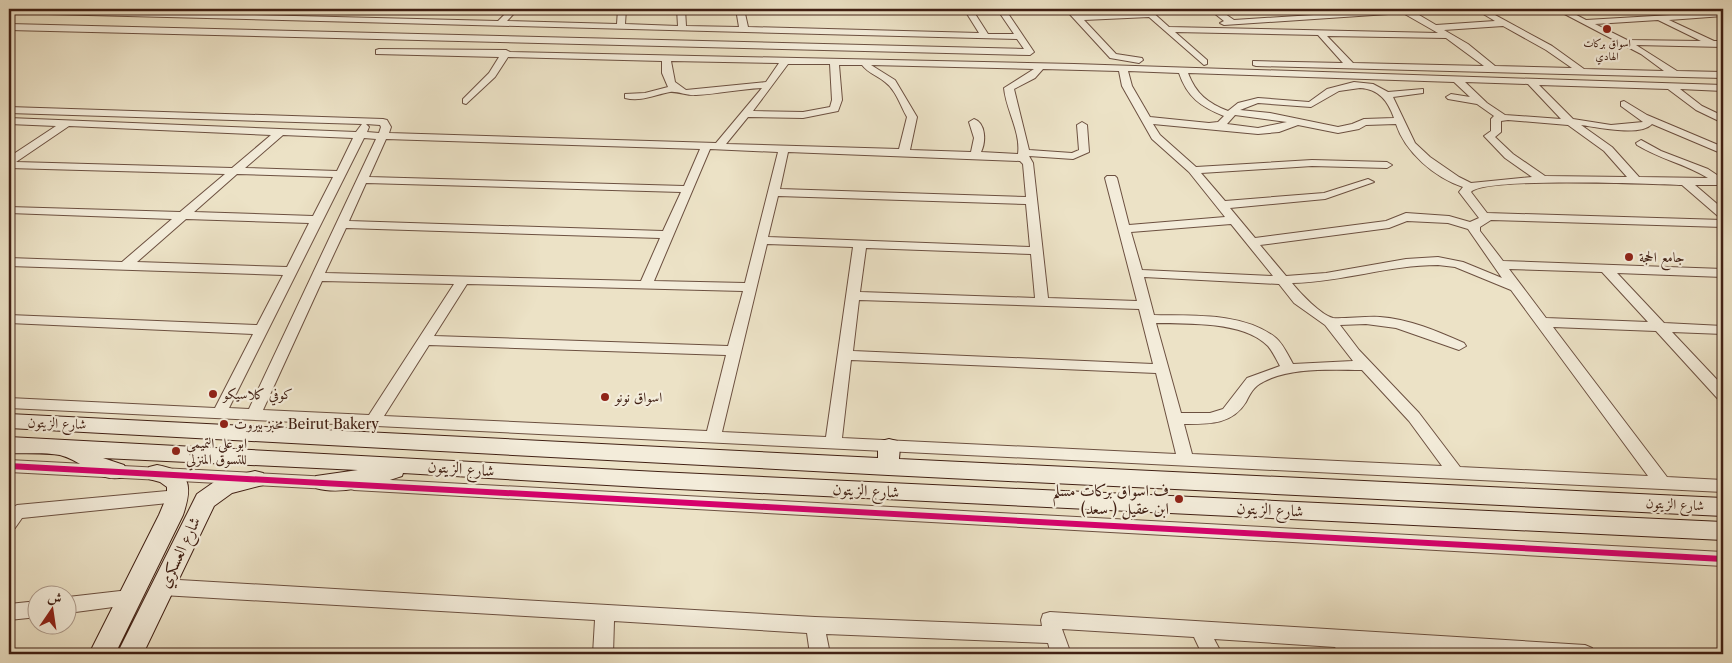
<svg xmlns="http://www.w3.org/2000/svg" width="1732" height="663" font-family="'Libre Caslon Text',Amiri,serif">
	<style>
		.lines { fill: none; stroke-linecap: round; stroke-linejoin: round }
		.minor-casing { stroke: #6c5040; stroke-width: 2 }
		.secondary-casing { stroke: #412014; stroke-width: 2 }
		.minor { fill: #f3ecda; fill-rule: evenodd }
		.secondary { fill: #f3ecda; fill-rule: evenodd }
		.cycleway-casing { stroke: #f3ecda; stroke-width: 9 }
		.cycleway { stroke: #d6006c; stroke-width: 6 }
		.poi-dot { fill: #8f2418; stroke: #f3ecda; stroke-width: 2 }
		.labels { text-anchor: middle; stroke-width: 4.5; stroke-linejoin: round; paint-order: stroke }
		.far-poi-label { font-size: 11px; fill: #412014; stroke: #f3ecda }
		.poi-label { font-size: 14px; fill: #412014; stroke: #f3ecda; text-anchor: start }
		.street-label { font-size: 14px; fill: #412014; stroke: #f3ecda }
		.near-street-label { font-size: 16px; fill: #412014; stroke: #f3ecda }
		.near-poi-label { font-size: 16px; fill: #412014; stroke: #f3ecda; text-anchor: end }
	</style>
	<rect width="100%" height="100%" fill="#ece2c6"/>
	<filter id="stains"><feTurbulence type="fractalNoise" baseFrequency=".004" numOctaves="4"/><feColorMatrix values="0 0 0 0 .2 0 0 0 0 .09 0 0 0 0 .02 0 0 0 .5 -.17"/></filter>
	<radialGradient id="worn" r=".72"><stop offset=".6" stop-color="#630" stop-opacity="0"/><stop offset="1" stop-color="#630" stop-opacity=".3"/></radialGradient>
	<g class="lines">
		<defs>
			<path id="minor" d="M9 9 498 21 510 9H518L507 21 617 24 618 9H626L625 24 678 26 677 9H685L686 26 739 27 736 9H744L748 27 979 33 964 9H972L988 34H1014L997 9H1005L1034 52 1030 55 9 30V24L1024 49 1017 39 9 13Z
				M762 9H913L916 11 912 13 766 11Z
				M1065 9H1073L1080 15 1144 12 1141 9H1149L1169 27 1438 33 1403 13 1224 25 1220 23 1224 21 1209 9H1218L1234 20 1409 9 1436 25 1495 21 1475 9H1484L1552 46 1584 69 1664 71 1641 54 1555 9H1565L1586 20 1723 12V16L1669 20 1714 41H1723V47L1636 45 1677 71 1723 72V78L1256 66 1253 65V61L1343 63 1318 35 1175 32 1207 60V64L1204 65 1149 17 1084 20 1116 54 1142 58 1143 60 1139 63 1110 58ZM1658 20 1701 41 1627 40 1595 24ZM1503 26 1546 50 1572 68 1495 66 1468 44 1444 30ZM1327 36 1446 38 1484 66 1353 63Z
				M379 49 506 50 510 52 1074 64 1723 85V91L1680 89 1702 106 1723 116V123L1696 110 1668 89 1539 85 1573 119 1611 125 1643 122 1621 106V102L1624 101 1647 115 1723 147V154L1652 124C1640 137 1596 127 1581 125L1612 147 1639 177 1708 178C1686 164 1659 159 1637 145L1636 143 1641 140 1661 151 1708 169 1723 179V185H1695L1723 209V218L1719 217 1682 185C1653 184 1483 177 1471 192L1487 213 1723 220V227L1491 220 1480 227V231L1503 261 1723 269V277L1617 273 1664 323 1723 326V334L1672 332 1723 386V400L1718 399 1656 331 1553 327 1667 477 1723 480V492L9 408V398L215 408 253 334 9 323V315L257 325 283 275 9 266V258L122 262 172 219 9 213V207L180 212 225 174 9 168V157L56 126 9 124V118L356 132 362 124 9 113V107L383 119 387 120 391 127 389 133 716 143 762 88C739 89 718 94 696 95 687 96 678 91 670 92 654 95 641 102 625 98V94L645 93 668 87 662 73V61L508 57 495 77 466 104 463 103V99L489 73 499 57 376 54V50ZM671 61 779 63 766 82 686 90 675 82ZM788 64H830L832 100 830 107 803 112 753 111ZM839 65H862C869 74 877 75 885 82 896 90 900 105 907 117L899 149 726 144 748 117 803 118 838 111 842 100ZM871 65 1034 69 1004 88C1006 110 1021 132 1018 154L981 152C986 142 986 123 974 119L969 122 974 138 971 152 910 150 917 117 895 80ZM1043 69 1119 71 1122 86 1152 139 1189 172 1225 217 1129 225 1117 178 1115 176H1107L1105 178 1137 301 1048 298 1033 163 1029 156 1073 159 1089 152 1087 125 1082 122 1077 125 1079 150 1072 153 1029 150 1014 89 1035 78ZM1128 71 1179 73C1187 97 1201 107 1224 116L1218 122 1209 123 1150 117 1132 86ZM1188 73 1454 82 1470 97 1451 94 1446 97 1448 99 1477 104 1494 116 1491 119V131L1484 136 1505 158 1532 177 1471 183 1459 177 1430 157 1415 143 1393 97 1423 93V89L1388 92 1373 84 1354 82 1327 89 1309 102 1258 98 1238 103 1228 111C1208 103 1196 94 1188 73ZM1465 82 1528 84 1561 119 1505 115 1487 103ZM1360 88C1379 89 1388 101 1394 118L1364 119 1352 124 1338 127 1270 113 1240 110 1258 103 1311 107 1339 91ZM1235 115 1287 122 1258 128 1227 124ZM1508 120 1568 125 1604 151 1627 177 1545 176 1513 154 1495 137 1501 132V121ZM366 124 380 125 381 127 379 133 367 132 369 127ZM1153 124 1258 134 1279 132 1298 125 1338 133 1359 129 1366 125 1396 124C1405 152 1435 178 1463 187L1459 192 1479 218 1470 222 1449 216 1406 213 1386 221 1255 238 1230 208 1325 199 1374 182 1368 179 1324 193 1225 201 1201 173 1312 166 1387 168 1392 165 1387 162 1312 160 1196 167 1160 135ZM69 126 271 135 232 168 16 162ZM283 135 353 138 337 171 245 168ZM364 138 376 139 249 409 229 408ZM386 139 700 149 684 186 369 177ZM710 149 778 152 745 283 654 281ZM788 152 1020 161 1023 164 1026 197 780 189ZM237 174 333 177 313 216 194 212ZM366 183 681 192 663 231 349 221ZM778 196 1026 204 1030 247 768 237ZM186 219 309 223 287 267 137 262ZM1407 221 1448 223 1468 229 1502 278 1463 262 1438 257 1406 259 1326 273 1286 276 1260 245 1389 228ZM1231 224 1273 276 1142 270 1131 232ZM346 228 660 238 641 281 325 273ZM767 244 853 247 826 437 722 432ZM866 248 1031 254 1035 298 860 292ZM1438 265 1455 267 1511 290 1648 476 1460 467 1419 413 1359 350 1340 325 1366 324 1396 328 1459 350 1466 346 1464 343C1437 331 1409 319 1380 317 1367 316 1343 319 1333 318 1321 315 1300 293 1292 283 1342 282 1389 265 1438 265ZM1509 269 1602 272 1648 322 1546 318ZM1144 277 1279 284 1294 303 1325 325 1353 361 1293 364C1288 355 1283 344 1276 338 1244 312 1192 316 1154 315ZM322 281 454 284 369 415 263 410ZM467 284 743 291 728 346 434 336ZM859 300 1139 309 1153 364 853 351ZM1156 323C1189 324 1244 321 1268 346 1273 352 1276 359 1280 366L1247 378 1223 409 1210 413H1181ZM429 345 726 355 707 431 384 416ZM851 360 1156 373 1176 454 842 438ZM1362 370 1409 421 1442 466 1192 454 1184 424C1208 424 1232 425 1246 402 1250 394 1254 386 1263 382 1290 367 1331 370 1362 370Z
				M9 460 330 477 336 479 338 483 336 487 330 489 9 472Z
				M354 478 1723 552V566L354 490 348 488 346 484 348 480Z
				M178 490 184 492 186 496 184 500 178 502 22 518 15 528 9 530V510L17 505Z
				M162 579 815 617 1042 626 1041 620 1043 614 1050 612 1585 645 1592 648 1595 654H1455L1357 648 1360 654H1340L1335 647 1214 639 1222 654H1202L1194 637 1062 629 1071 654H1051L1048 643 826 634 830 654H810L807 633 614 621 613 654H593L595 620 162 595 156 592 153 587 156 582Z
				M129 590 136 592 138 598 136 604 68 613V597Z
				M38 601V617L9 620V604Z"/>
			<path id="secondary" d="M9 414 878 458V447L881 441 889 439 897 441 900 447 899 459 1723 498V516L888 475 9 428Z
				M9 437 658 472 1723 522V540L658 488 403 473 402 476C377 484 342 496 316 488L313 482 316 476 358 470 103 458 124 465 127 471 124 477C100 484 84 462 63 456 52 452 22 454 9 453Z
				M157 465C191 471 193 485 183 515L115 654H89L159 515 167 496V487L160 482 149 479 146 473 149 467Z
				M255 471 263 473 266 479 263 485 232 493 214 506 143 654H117L197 494 217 480Z"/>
		</defs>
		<use href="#minor" class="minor-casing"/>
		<use href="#secondary" class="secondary-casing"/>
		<use href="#minor" class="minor"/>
		<use href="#secondary" class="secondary"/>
		<defs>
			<path id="cycleway" d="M9 466 1723 559"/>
		</defs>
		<use href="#cycleway" class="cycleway-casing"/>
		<use href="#cycleway" class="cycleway"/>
	</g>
	<g class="poi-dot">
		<circle cx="1607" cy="29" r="5"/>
		<circle cx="1629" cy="257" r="5"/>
		<circle cx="213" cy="394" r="5"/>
		<circle cx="605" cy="397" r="5"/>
		<circle cx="224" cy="424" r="5"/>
		<circle cx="176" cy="451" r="5"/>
		<circle cx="1179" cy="499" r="5"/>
	</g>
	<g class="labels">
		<g class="far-poi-label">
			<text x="1607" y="47">اسواق بركات<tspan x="1607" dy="13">الهادي</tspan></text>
		</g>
		<g class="poi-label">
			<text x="1639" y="262">جامع الحجة</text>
			<text x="223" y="399">كوفي كلاسيكو</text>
			<text x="615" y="402">اسواق نونو</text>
			<text x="234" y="429">مخبز بيروت Beirut Bakery</text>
			<text x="186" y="448">ابو علي التميمي<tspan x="186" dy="16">للتسوق المنزلي</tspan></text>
		</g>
		<g class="street-label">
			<text transform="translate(57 423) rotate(2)" y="5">شارع الزيتون</text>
			<text transform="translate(1675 504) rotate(3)" y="5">شارع الزيتون</text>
		</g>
		<g class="near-street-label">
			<text transform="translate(461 468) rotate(4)" y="6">شارع الزيتون</text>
			<text transform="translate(866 490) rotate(3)" y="6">شارع الزيتون</text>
			<text transform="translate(1270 509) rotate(3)" y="6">شارع الزيتون</text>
			<text transform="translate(179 552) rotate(-65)" y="6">شارع العسكري</text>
		</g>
		<g class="near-poi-label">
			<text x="1169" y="496">ف اسواق بركات مسلم<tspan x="1169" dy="18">ابن عقيل ( سعد)</tspan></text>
		</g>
	</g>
	<rect width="1732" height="663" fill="none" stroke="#ece2c6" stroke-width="30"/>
	<rect x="10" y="10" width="1712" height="643" fill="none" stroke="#412014" stroke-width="2.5"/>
	<rect x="15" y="15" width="1702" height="633" fill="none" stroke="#412014"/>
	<g transform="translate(52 610) rotate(13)"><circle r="24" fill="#f3ecda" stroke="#ac9a8b"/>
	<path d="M0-4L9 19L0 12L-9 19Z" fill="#8f2418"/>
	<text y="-8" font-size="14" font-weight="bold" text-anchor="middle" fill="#412014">ش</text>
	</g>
	<rect width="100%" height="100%" filter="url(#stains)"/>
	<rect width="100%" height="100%" fill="url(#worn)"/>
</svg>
